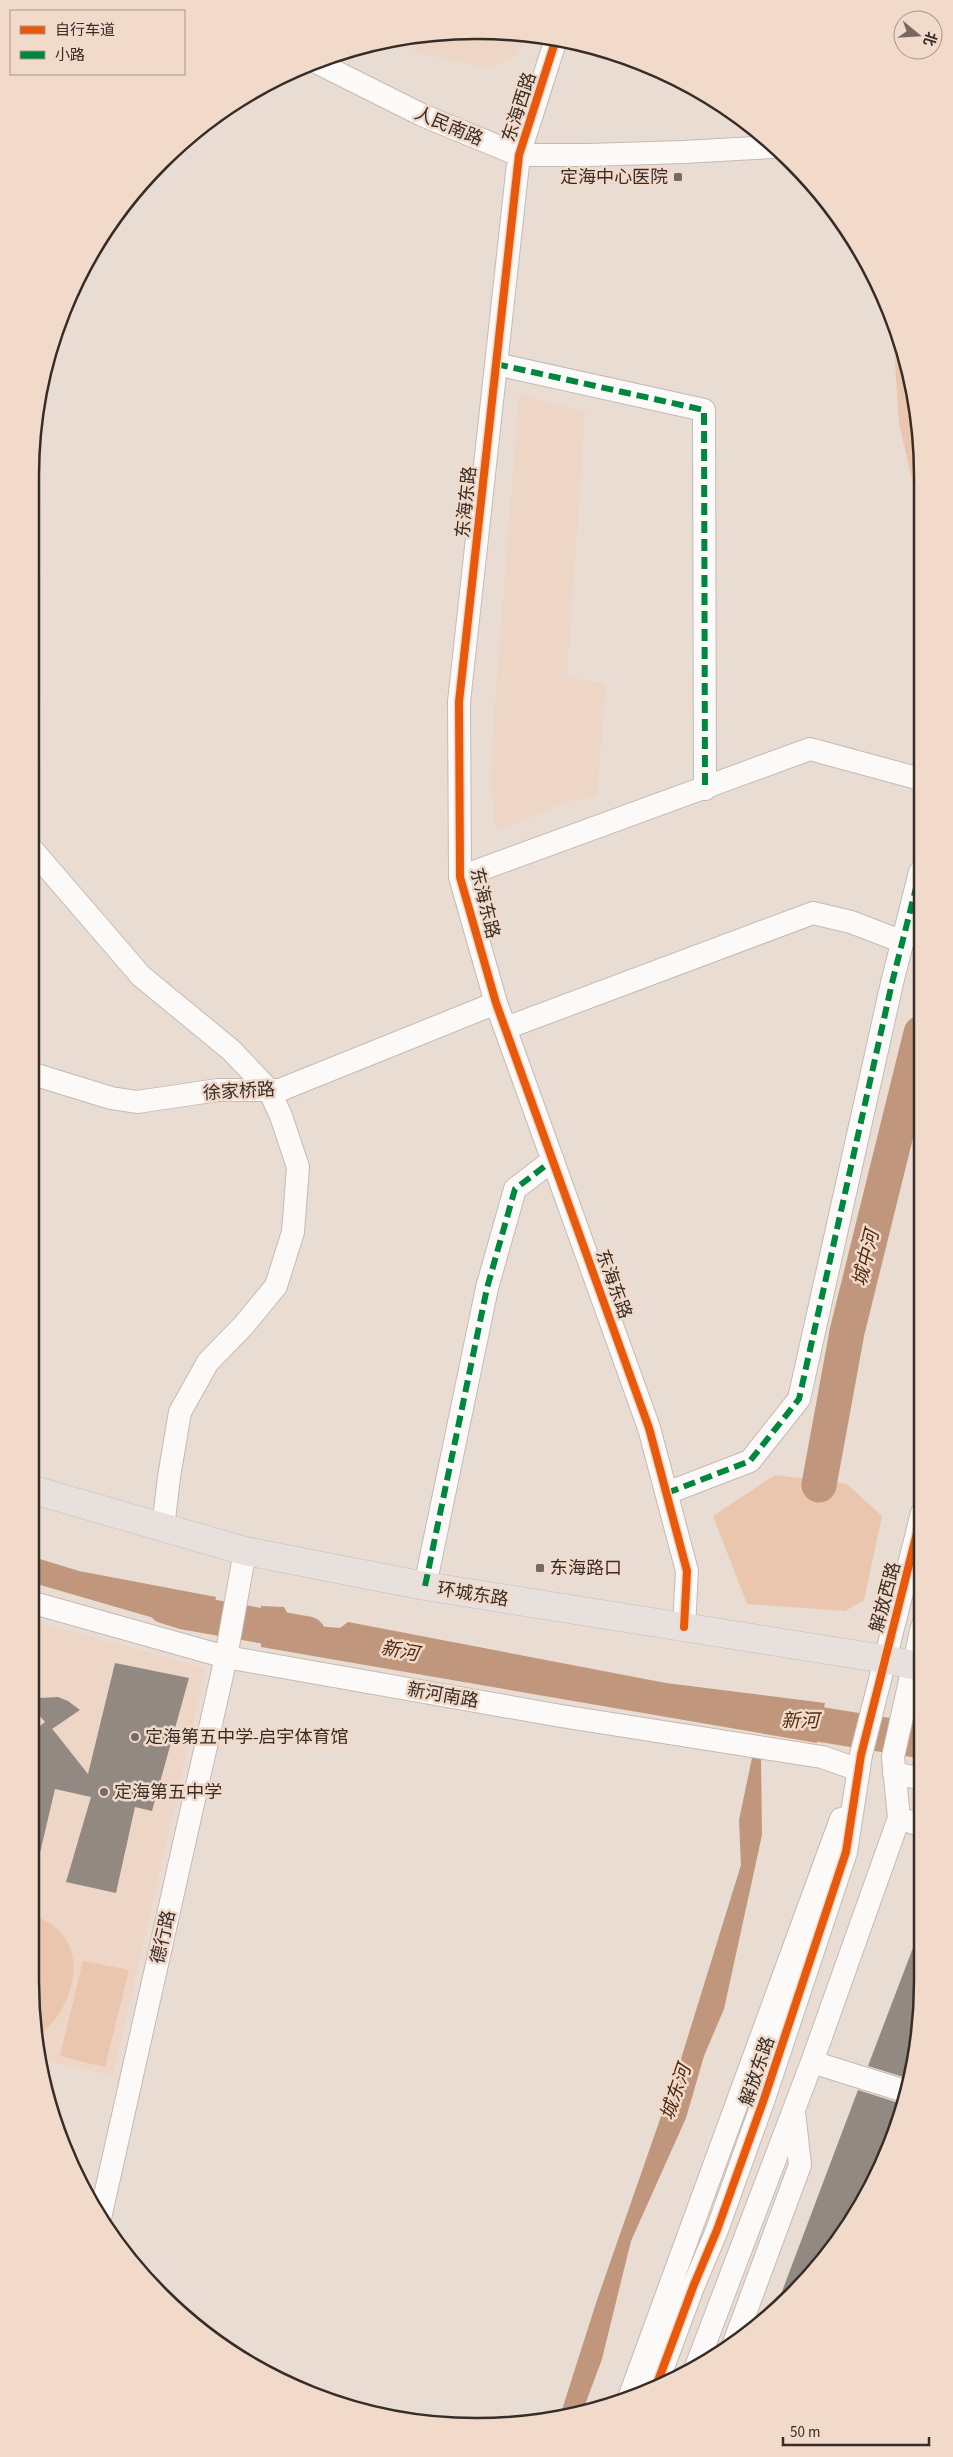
<svg xmlns="http://www.w3.org/2000/svg" width="953" height="2457" font-family="'Source Sans 3','Noto Sans SC',sans-serif">
	<style>
		.built { fill: #edd6c6 }
		.green { fill: #eac6ae }
		.water { fill: #c0977c }
		.lines { fill: none; stroke-linecap: round; stroke-linejoin: round }
		.river { stroke: #c0977c; stroke-width: 35 }
		.building { fill: #938983 }
		.minor-casing { stroke: #c4bab3; stroke-width: 24 }
		.major-casing { stroke: #c3bdb8; stroke-width: 29 }
		.minor { stroke: #fcfaf8; stroke-width: 22 }
		.major { stroke: #e7e0dc; stroke-width: 28 }
		.quiet { stroke: #00873e; stroke-width: 6; stroke-dasharray: 12 6; stroke-linecap: butt }
		.cycleway-casing { stroke: #f2daca; stroke-width: 11 }
		.cycleway { stroke: #e8590c; stroke-width: 8 }
		.poi-dot { fill: #756a63; stroke: #f2daca; stroke-width: 2 }
		.labels { text-anchor: middle; stroke-width: 5; stroke-linejoin: round; paint-order: stroke }
		.street-label { font-size: 18px; fill: #362d27; stroke: #f2daca }
		.poi-label { font-size: 18px; fill: #362d27; stroke: #f2daca; text-anchor: start }
		.water-label { font-size: 19px; font-style: italic; fill: #4f2b0f; stroke: #f2daca }
		.rim { fill: none; stroke: #362d27; stroke-width: 2.5 }
	</style>
	<rect width="100%" height="100%" fill="#e9dcd3"/>
	<path class="built" d="M506 31 528 35 515 57 487 68 423 54 393 40 419 34Z
		M519 394 585 412 567 677 606 684 597 795 563 803 496 832 491 782 495 703Z
		M30 1620 206 1668 113 2076 43 2060 30 1980Z"/>
	<path class="green" d="M892 317 919 418V511L899 423Z
		M775 1475 847 1484 882 1516 864 1600 845 1611 747 1604 713 1516Z
		M30 1915C93 1931 80 2003 39 2036L30 1980Z
		M83 1961 129 1970 105 2067 60 2056Z"/>
	<path class="water" d="M30 1556 79 1571 216 1597 209 1634 30 1582Z
		M261 1606 284 1607 293 1624 340 1628 348 1622 666 1683 825 1703 817 1743 261 1647Z
		M752 1758H761L762 1835 724 2009 704 2056 686 2118 631 2241 602 2359 582 2413 559 2419 597 2300 680 2062 741 1865 739 1820Z"/>
	<g class="lines">
		<path class="river" d="M819 1485 847 1332 921 1033
			M165 1606 184 1612 308 1634
			M775 1717 922 1741"/>
	</g>
	<path class="building" d="M115 1663 189 1678 152 1811 135 1807 116 1893 66 1882 91 1797 55 1789 36 1870 35 1874 30 1873V1734L45 1722 30 1705 38 1698 58 1697 68 1701 80 1710 52 1729 50 1726 88 1774Z
		M922 1924 923 1980 910 2079 868 2066Z
		M858 2090 905 2105 877 2178 831 2252 778 2302Z"/>
	<g class="lines">
		<defs>
			<path id="minor" d="M556 39 519 155 459 702 460 877 496 1003 649 1428 687 1571 684 1627
				M316 62 422 115 519 155H588L683 152 772 147
				M496 364 704 410 705 789
				M30 847 141 976 231 1050 269 1090 281 1116 298 1167 293 1232 276 1286 244 1325 208 1362 180 1412 169 1477 163 1528
				M460 877 810 749 920 779
				M506 1028 813 913 851 922 903 942
				M30 1073 111 1098 137 1102 218 1090H280L496 1003
				M667 1493 750 1461 799 1399 892 983 920 872
				M425 1586 487 1288 515 1189 553 1160
				M30 1602 226 1657 561 1716 822 1757 859 1770
				M894 1773 923 1779
				M899 1818 923 1826
				M812 2062 908 2092
				M100 2218 226 1657 245 1551
				M734 2343 800 2165 794 2112
				M696 2367 812 2062 899 1818 893 1757 922 1627
				M655 2389 693 2287 717 2230 764 2099 846 1852 861 1755 922 1513
				M629 2398 841 1819"/>
			<path id="major" d="M30 1489 245 1551 425 1586 884 1659 922 1667"/>
		</defs>
		<use href="#minor" class="minor-casing"/>
		<use href="#major" class="major-casing"/>
		<use href="#minor" class="minor"/>
		<use href="#major" class="major"/>
		<path class="quiet" d="M496 364 704 410 705 789
			M667 1493 750 1461 799 1399 892 983 920 872
			M425 1586 487 1288 515 1189 553 1160"/>
		<defs>
			<path id="cycleway" d="M556 39 519 155 459 702 460 877 496 1003 649 1428 687 1571 684 1627
				M655 2389 693 2287 717 2230 764 2099 846 1852 861 1755 922 1513"/>
		</defs>
		<use href="#cycleway" class="cycleway-casing"/>
		<use href="#cycleway" class="cycleway"/>
	</g>
	<g class="poi-dot">
		<rect x="673" y="172" width="10" height="10" rx="2.5"/>
		<rect x="535" y="1563" width="10" height="10" rx="2.5"/>
		<circle cx="135" cy="1737" r="5"/>
		<circle cx="104" cy="1792" r="5"/>
	</g>
	<g class="labels">
		<g class="street-label">
			<text transform="translate(519 107) rotate(-72)" y="6">东海西路</text>
			<text transform="translate(449 126) rotate(23)" y="6">人民南路</text>
			<text transform="translate(466 502) rotate(-84)" y="6">东海东路</text>
			<text transform="translate(485 903) rotate(76)" y="6">东海东路</text>
			<text transform="translate(239 1091) rotate(-3)" y="6">徐家桥路</text>
			<text transform="translate(614 1284) rotate(70)" y="6">东海东路</text>
			<text transform="translate(473 1594) rotate(9)" y="6">环城东路</text>
			<text transform="translate(885 1597) rotate(-75)" y="6">解放西路</text>
			<text transform="translate(443 1695) rotate(10)" y="6">新河南路</text>
			<text transform="translate(163 1937) rotate(-77)" y="6">德行路</text>
			<text transform="translate(757 2071) rotate(-71)" y="6">解放东路</text>
		</g>
		<g class="poi-label">
			<text x="668" y="183" text-anchor="end">定海中心医院</text>
			<text x="550" y="1574">东海路口</text>
			<text x="145" y="1743">定海第五中学-启宇体育馆</text>
			<text x="114" y="1798">定海第五中学</text>
		</g>
		<g class="water-label">
			<text transform="translate(865 1258) rotate(-76)" y="7">城中河</text>
			<text transform="translate(400 1650) rotate(10)" y="7">新河</text>
			<text x="800" y="1727">新河</text>
			<text transform="translate(675 2092) rotate(-71)" y="7">城东河</text>
		</g>
	</g>
	<path d="M0 0H953V2457H0ZM476 39H477A437 437 0 0 1 914 476V1981A437 437 0 0 1 477 2418H476A437 437 0 0 1 39 1981V476A437 437 0 0 1 476 39Z" fill="#f2daca" fill-rule="evenodd"/>
	<path class="rim" d="M476 39H477A437 437 0 0 1 914 476V1981A437 437 0 0 1 477 2418H476A437 437 0 0 1 39 1981V476A437 437 0 0 1 476 39Z"/>
	<rect x="10" y="10" width="175" height="65" fill="#f2daca" stroke="#a79589"/>
	<rect x="20" y="26" width="25" height="8" fill="#e8590c" stroke="#a79589"/>
	<text x="55" y="35" font-size="15" fill="#362d27">自行车道</text>
	<rect x="20" y="51" width="25" height="8" fill="#00873e" stroke="#a79589"/>
	<text x="55" y="60" font-size="15" fill="#362d27">小路</text>
	<g transform="translate(918 35) rotate(108)"><circle r="24" fill="#f2daca" stroke="#a79589"/>
	<path d="M0-4L9 19L0 12L-9 19Z" fill="#756a63"/>
	<text y="-8" font-size="14" font-weight="bold" text-anchor="middle" fill="#362d27">北</text>
	</g>
	<path d="M783 2437v8h146v-8" fill="none" stroke="#362d27" stroke-width="2.5"/>
	<text x="790" y="2437" font-size="15" fill="#362d27" stroke="#f2daca" stroke-width="4" paint-order="stroke">50 m</text>
</svg>
